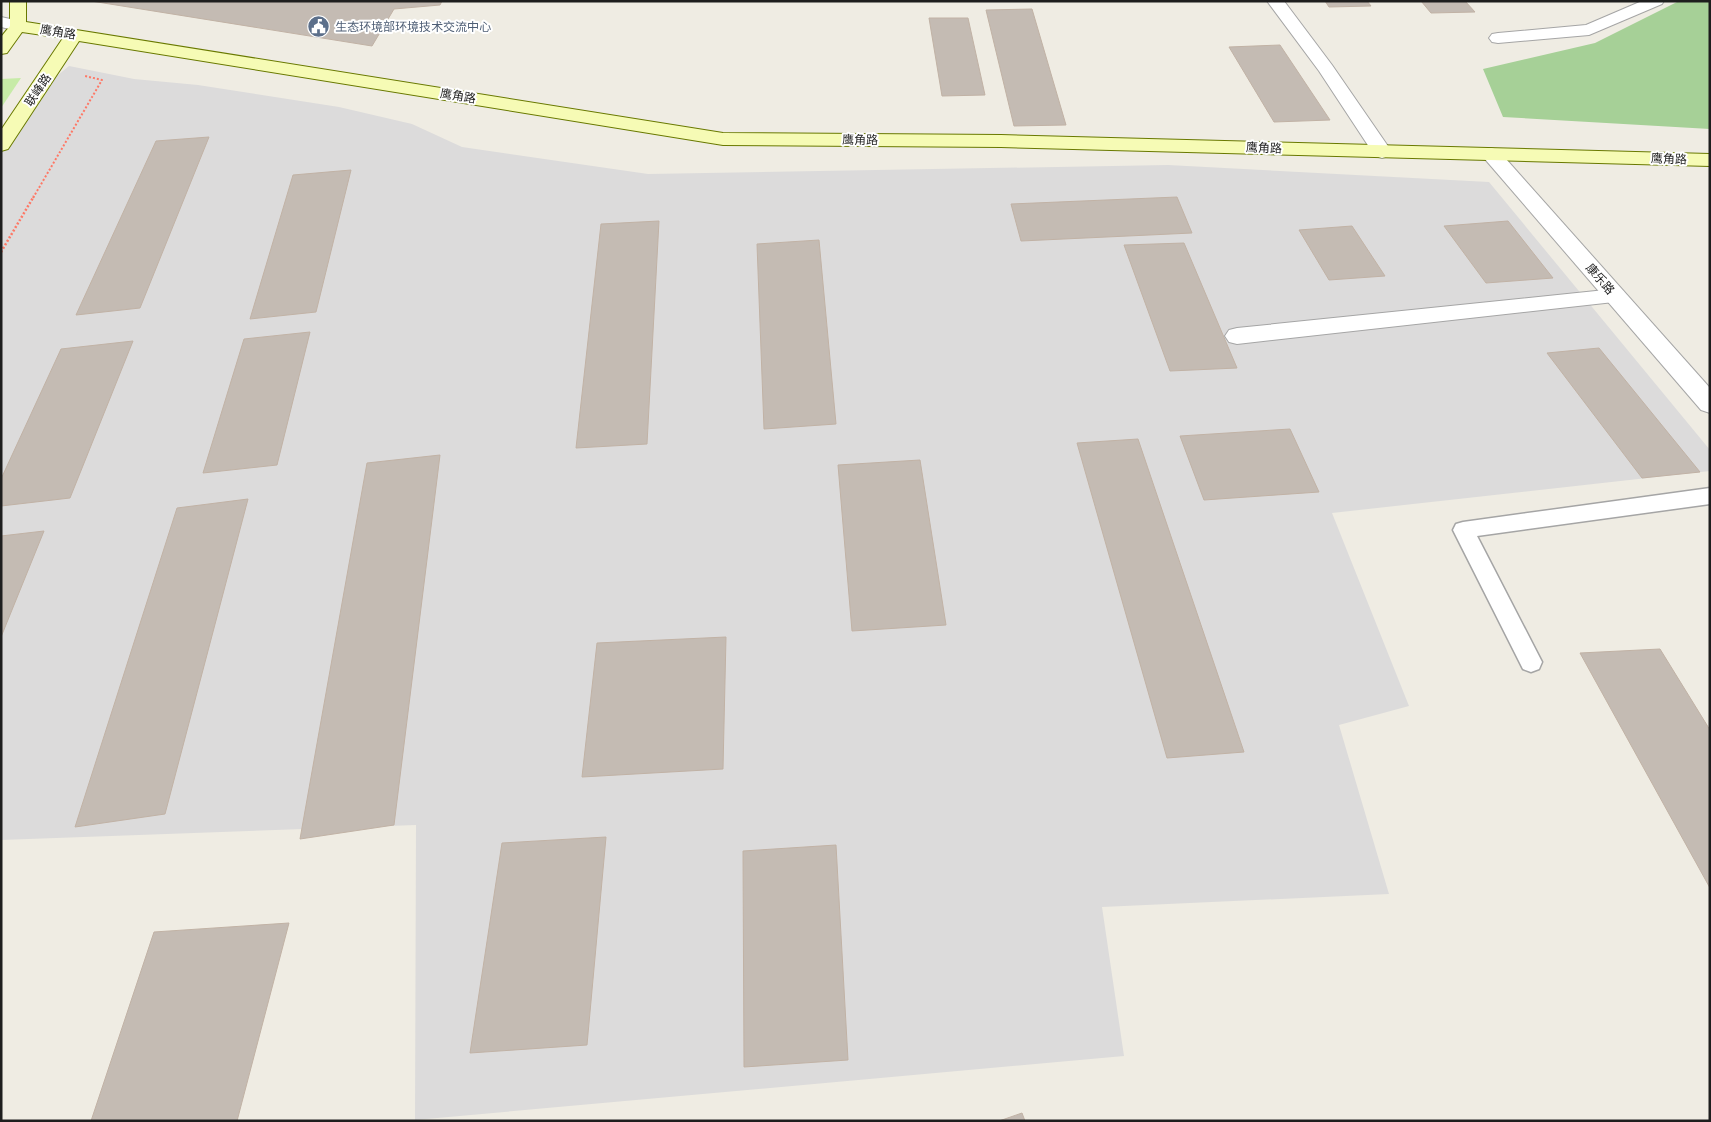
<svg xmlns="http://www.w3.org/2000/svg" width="1711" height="1122" font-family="Manrope,'Noto Sans SC',sans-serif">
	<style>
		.residential { fill: #dcdbdb }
		.grass { fill: #c7eba7 }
		.forest { fill: #a6d097 }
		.building { fill: #c4bbb3; stroke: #c1b2a5 }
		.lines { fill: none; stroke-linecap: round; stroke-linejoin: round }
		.service-casing { stroke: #a5a5a5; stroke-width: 3 }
		.minor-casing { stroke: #a5a5a5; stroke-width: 2 }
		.tertiary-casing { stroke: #a5a5a5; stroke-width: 2 }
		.secondary-casing { stroke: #697901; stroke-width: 2 }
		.path-far1 { stroke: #fe7866; stroke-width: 2; stroke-dasharray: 2 2; stroke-linecap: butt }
		.path { stroke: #fe7866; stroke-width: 2.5; stroke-dasharray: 2 2; stroke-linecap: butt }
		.service { fill: #fff; fill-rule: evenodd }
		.minor { fill: #fff; fill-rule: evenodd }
		.tertiary { fill: #fff; fill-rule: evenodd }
		.secondary { fill: #f6fbb5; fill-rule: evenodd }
		.labels { text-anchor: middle; stroke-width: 4; stroke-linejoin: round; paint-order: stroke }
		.far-service-label { font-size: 12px; fill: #4e5e75; stroke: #fff; text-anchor: start }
		.far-street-label { font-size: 12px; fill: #1e1e1e; stroke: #fff }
	</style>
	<rect width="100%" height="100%" fill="#efece3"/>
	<path class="residential" d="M69 66 134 79 198 85 339 107 412 124 462 147 648 174 1168 165 1489 182 1710 450V471L1332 513 1409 706 1339 725 1389 894 1102 907 1124 1056 415 1120 416 825 1 840V131L14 111Z"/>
	<path class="grass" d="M21 78 1 108V79Z"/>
	<path class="forest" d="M1679 1H1710V129L1503 117 1483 69 1595 43Z"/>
	<path class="building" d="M91 1H442L440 5 394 9 372 46Z
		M1325 1H1367L1371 6 1329 7Z
		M1421 1H1465L1475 12 1431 13Z
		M1032 9 1066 125 1014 126 986 10Z
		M929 18H968L985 95 942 96Z
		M1280 45 1330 120 1274 122 1229 47Z
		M209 137 140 308 76 315 156 141Z
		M351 170 316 312 250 319 293 175Z
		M1177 197 1192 233 1021 241 1011 204Z
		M659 221 647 444 576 448 601 224Z
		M1508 221 1553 278 1486 283 1444 226Z
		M1352 226 1385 276 1329 280 1299 230Z
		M819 240 836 424 764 429 757 244Z
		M1184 243 1237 368 1170 371 1124 245Z
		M310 332 277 465 203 473 244 339Z
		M133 341 70 498 1 506V479L61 349Z
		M1599 348 1700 472 1642 478 1547 353Z
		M1290 429 1319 492 1204 500 1180 436Z
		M1138 439 1244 752 1167 758 1077 443Z
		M440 455 394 825 300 839 367 463Z
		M920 460 946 625 852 631 838 465Z
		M248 499 165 814 75 827 177 508Z
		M44 531 1 637V536Z
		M726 637 723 769 582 777 597 643Z
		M1660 649 1710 730V888L1580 653Z
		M606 837 587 1045 470 1053 502 843Z
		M836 845 848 1060 744 1067 743 851Z
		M289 923 237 1121H91L154 932Z
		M1022 1113 1025 1121H999Z"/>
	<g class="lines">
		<defs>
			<path id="service" d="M1710 488V504L1477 536 1542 662 1539 669 1531 672 1523 669 1453 530 1456 524 1463 522Z"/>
			<path id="minor" d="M1267 1H1284L1332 65 1392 152 1389 156 1382 158 1375 156 1319 71Z
				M1642 1H1664L1662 4 1589 35 1498 43 1492 42 1489 38 1492 34 1498 33 1586 25Z
				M1 17 24 22 26 26 24 30 18 31 1 27Z
				M1615 289 1623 291 1626 296 1623 301 1237 344 1229 342 1225 336 1229 330 1237 328Z"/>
			<path id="tertiary" d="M1491 148 1498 150 1710 388V413L1701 410 1484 158 1481 154 1484 150Z"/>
			<path id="secondary" d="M10 1H26V22L723 133 1001 135 1710 154V166L1001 147 723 145 79 41 8 149 1 151V130L63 38 22 32 7 53 1 54V37L10 26Z"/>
		</defs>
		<use href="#service" class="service-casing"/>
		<use href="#minor" class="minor-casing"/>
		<use href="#tertiary" class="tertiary-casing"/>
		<use href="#secondary" class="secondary-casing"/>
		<path class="path-far1" d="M33 198 102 80 85 76"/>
		<path class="path" d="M1 252 34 196"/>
		<use href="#service" class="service"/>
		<use href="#minor" class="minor"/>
		<use href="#tertiary" class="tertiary"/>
		<use href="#secondary" class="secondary"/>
	</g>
	<defs>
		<symbol id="civic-disc" viewBox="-11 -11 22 22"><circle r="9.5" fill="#5c6f8a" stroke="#fff"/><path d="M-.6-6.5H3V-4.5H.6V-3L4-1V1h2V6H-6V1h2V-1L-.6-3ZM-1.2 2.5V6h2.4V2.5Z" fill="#fff"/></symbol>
	</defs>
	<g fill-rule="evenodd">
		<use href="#civic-disc" x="306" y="14" width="25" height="25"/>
	</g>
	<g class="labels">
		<g class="far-service-label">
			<text x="335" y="31">生态环境部环境技术交流中心</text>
		</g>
		<g class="far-street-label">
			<text transform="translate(58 32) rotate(9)" y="4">鹰角路</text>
			<text transform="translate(38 90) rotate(-56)" y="4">联峰路</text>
			<text transform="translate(458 96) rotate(9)" y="4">鹰角路</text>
			<text transform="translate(860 140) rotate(1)" y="4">鹰角路</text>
			<text transform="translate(1264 148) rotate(2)" y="4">鹰角路</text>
			<text transform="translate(1669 159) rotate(2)" y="4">鹰角路</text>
			<text transform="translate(1600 279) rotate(49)" y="4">康乐路</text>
		</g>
	</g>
	<rect width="1711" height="1122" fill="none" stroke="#1e1e1e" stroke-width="5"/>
</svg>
